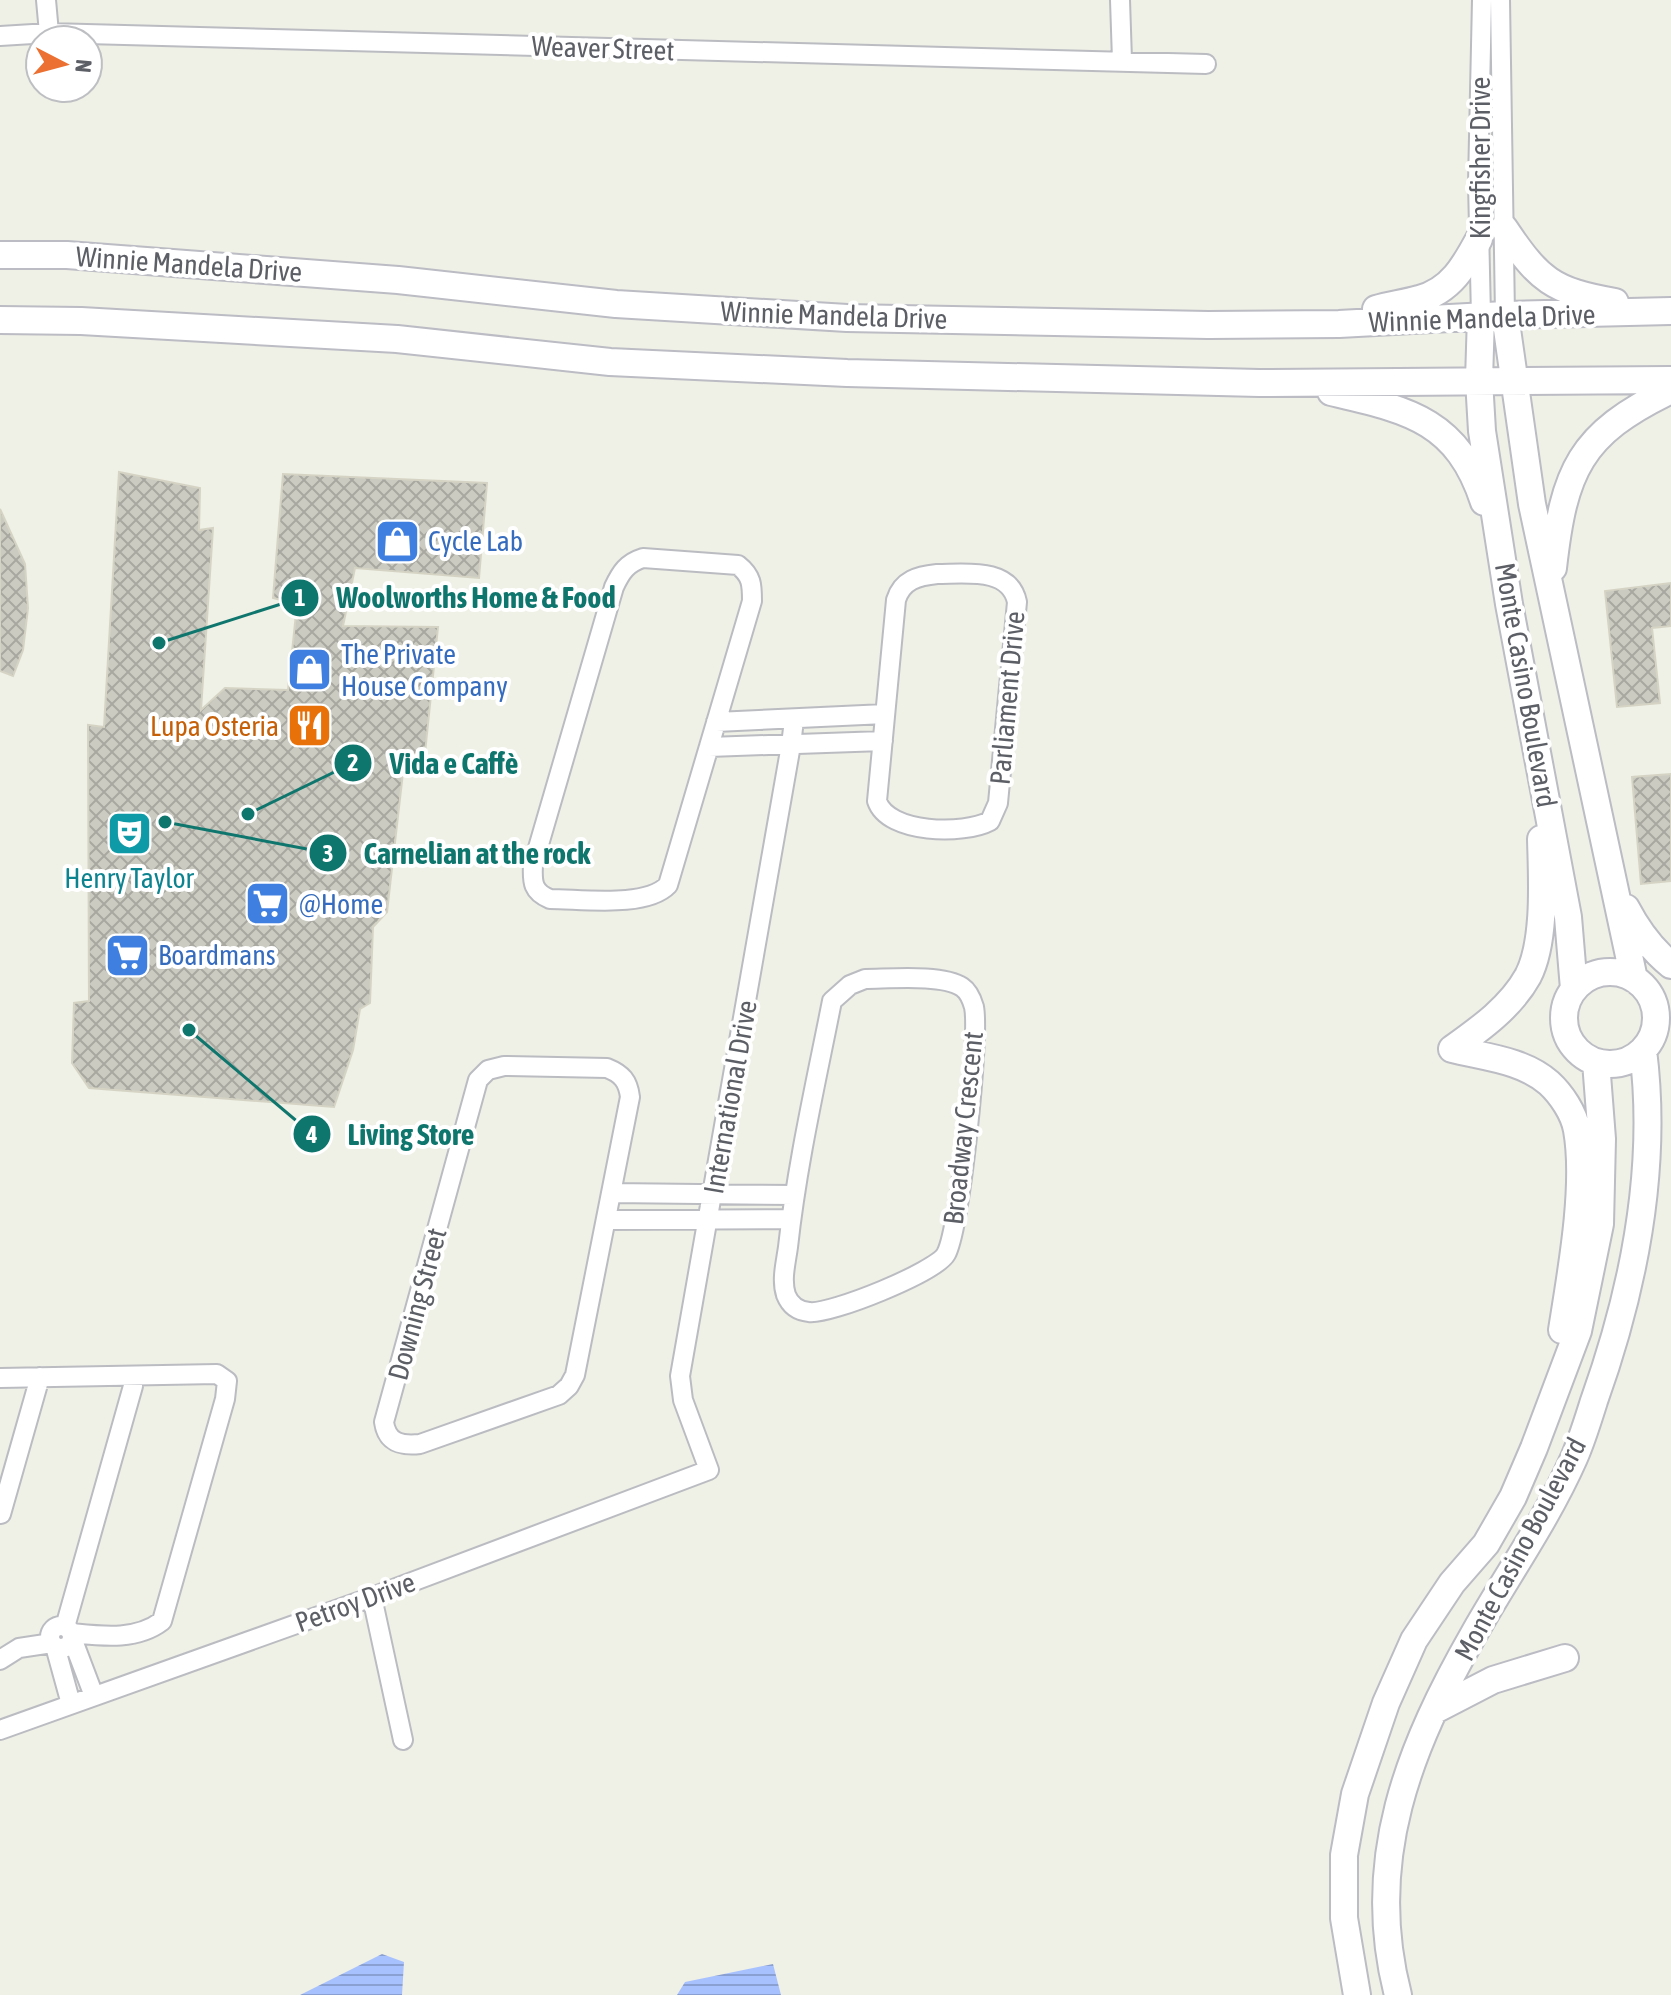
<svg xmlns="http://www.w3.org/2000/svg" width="1671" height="1995" font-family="'Asap Condensed',sans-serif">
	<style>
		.water { fill: url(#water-rules) }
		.building { fill: url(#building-cross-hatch); stroke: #d5d4c4; stroke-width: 2 }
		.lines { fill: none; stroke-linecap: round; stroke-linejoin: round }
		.street-casing { stroke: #babcc2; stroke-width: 22 }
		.secondary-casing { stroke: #bbbcc4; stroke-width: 30 }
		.street { stroke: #fff; stroke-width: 18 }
		.secondary { stroke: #fff; stroke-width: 26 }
		.labels { text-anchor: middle; stroke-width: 8; stroke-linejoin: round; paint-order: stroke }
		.street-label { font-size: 28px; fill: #5d5f66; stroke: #fff }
		.shop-label { font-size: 28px; fill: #366cbe; stroke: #fff; text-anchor: start }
		.food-label { font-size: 28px; fill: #c56008; stroke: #fff; text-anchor: end }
		.culture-label { font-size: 28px; fill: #0d838f; stroke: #fff }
		.leader { fill: none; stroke: #0f766e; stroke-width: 3 }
		.callout-dot { fill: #0f766e; stroke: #fff; stroke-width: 3 }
		.mark-label { font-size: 24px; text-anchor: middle; font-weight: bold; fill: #fff }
		.callout-label { font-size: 30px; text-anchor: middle; font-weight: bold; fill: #0f766e; stroke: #fff; stroke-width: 8; stroke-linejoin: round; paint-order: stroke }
	</style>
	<defs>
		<pattern id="water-rules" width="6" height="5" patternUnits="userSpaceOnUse" patternTransform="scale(2)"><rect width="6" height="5" fill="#a7c1ff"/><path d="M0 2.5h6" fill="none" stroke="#8ba0d2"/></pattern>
		<pattern id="building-cross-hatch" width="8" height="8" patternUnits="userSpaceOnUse" patternTransform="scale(2)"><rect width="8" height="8" fill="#cbcbc2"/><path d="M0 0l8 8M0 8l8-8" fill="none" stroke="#a8a8a1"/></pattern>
	</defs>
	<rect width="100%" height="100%" fill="#eff0e6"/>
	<path class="water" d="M382 1954 404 1962 402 1995H300Z
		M773 1964 781 1995H677L685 1982Z"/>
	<path class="building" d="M119 472 200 488 199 530 213 528 201 710 225 688 288 690 297 604 273 598 283 474 487 483 479 578 355 568 343 626 438 627 425 753 405 755 387 912 373 927 370 1003 360 1009 353 1050 334 1107 89 1088 72 1063 74 1003 89 1001 88 725 104 727Z
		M0 509 25 564 28 608 23 650 13 676 0 671Z
		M1671 583V626L1652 628 1660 703 1617 707 1605 591Z
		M1671 774V881L1641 884 1632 777Z"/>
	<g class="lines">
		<defs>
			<path id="street" d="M46 0 49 33
				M1120 0 1122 60
				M1500 0 1505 315
				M0 36 49 33 1206 64
				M1481 316 1478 183 1482 0
				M643 558 738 565C752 576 752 585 752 601L668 885C646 908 582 899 550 899 533 892 532 883 533 865L614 587C621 572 627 563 643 558Z
				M937 574C965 574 1010 567 1017 602L998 803 990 821C964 835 888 834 877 801L896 600C902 580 918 576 937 574Z
				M716 722 885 714
				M709 747 883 741
				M865 979C889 979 942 974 962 987 968 991 972 1000 974 1007 980 1036 960 1229 946 1254 936 1272 830 1315 809 1312 798 1311 790 1305 786 1295 781 1280 786 1262 788 1247 797 1164 816 1082 832 1001L850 985Z
				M504 1066 607 1068C622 1074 628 1081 630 1097L575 1375 569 1386 559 1395 420 1444C401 1446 387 1443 384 1422L478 1080 488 1070Z
				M612 1193 795 1195
				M607 1220 791 1219
				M0 1378 217 1374 227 1381 225 1399 162 1621C136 1641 101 1636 71 1633
				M1 1514 40 1377
				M372 1597 403 1740
				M50 1637a11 11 0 1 1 22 0a11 11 0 1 1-22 0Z
				M65 1627 133 1386 132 1376
				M72 1638 94 1696
				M55 1646 71 1704
				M0 1660 19 1648 52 1643
				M0 1730 372 1597 709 1470 683 1400 680 1376 791 745 794 720"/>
			<path id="secondary" d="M1504 228C1539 280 1552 291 1615 302
				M0 255H67L398 280 616 304 847 318 1208 325 1339 324 1505 315 1671 311
				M1376 309C1390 305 1405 303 1419 299 1451 291 1465 265 1479 239
				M1505 315 1532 504 1634 979
				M1481 316 1479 380 1482 431 1509 604 1568 917 1574 989
				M0 320 81 321 397 339 610 362 847 373 1259 383 1671 380
				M1331 392C1407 410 1457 419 1484 502
				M1553 568C1564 471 1579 434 1671 390
				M1626 908C1638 931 1651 949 1671 965
				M1564 1018a46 46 0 1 1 92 0a46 46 0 1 1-92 0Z
				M1452 1049C1484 1057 1523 1060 1549 1083 1561 1094 1574 1113 1577 1130 1587 1186 1571 1273 1562 1330
				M1452 1049C1480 1029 1511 1007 1528 976 1546 941 1542 878 1541 839
				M1435 1710 1493 1680 1565 1658
				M1357 1995 1344 1918V1855L1355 1794 1386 1703 1414 1640 1452 1583 1486 1544 1513 1497 1534 1448 1578 1331 1600 1224 1602 1139 1596 1062
				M1398 1995C1363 1860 1409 1747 1475 1632 1508 1574 1547 1519 1574 1458 1582 1440 1588 1420 1594 1401 1634 1289 1658 1168 1643 1050"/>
		</defs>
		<use href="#street" class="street-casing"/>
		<use href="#secondary" class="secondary-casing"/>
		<use href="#street" class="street"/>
		<use href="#secondary" class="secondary"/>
	</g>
	<defs>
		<symbol id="shop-square" viewBox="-11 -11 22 22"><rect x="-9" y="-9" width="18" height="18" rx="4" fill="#3f7fe0" stroke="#fff"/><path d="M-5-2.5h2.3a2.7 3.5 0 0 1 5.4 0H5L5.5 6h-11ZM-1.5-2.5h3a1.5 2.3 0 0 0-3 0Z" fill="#fff"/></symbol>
		<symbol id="restaurant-square" viewBox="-11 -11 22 22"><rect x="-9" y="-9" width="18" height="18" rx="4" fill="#e8710a" stroke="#fff"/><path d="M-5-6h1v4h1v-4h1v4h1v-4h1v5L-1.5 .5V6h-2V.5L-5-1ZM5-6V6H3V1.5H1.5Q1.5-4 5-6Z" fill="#fff"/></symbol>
		<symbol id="theatre-square" viewBox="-11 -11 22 22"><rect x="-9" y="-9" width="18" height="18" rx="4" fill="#0f9aa8" stroke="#fff"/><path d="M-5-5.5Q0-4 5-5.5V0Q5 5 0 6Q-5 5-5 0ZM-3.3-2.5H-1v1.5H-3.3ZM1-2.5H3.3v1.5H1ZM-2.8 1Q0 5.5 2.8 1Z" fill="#fff"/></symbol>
		<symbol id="supermarket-square" viewBox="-11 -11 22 22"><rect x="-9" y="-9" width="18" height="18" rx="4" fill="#3f7fe0" stroke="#fff"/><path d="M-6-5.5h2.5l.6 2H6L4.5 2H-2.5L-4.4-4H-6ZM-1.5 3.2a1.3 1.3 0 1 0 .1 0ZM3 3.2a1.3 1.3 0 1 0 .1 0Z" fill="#fff"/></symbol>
	</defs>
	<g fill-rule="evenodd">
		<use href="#shop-square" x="372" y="516" width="51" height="51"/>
		<use href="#shop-square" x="284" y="644" width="51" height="51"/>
		<use href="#restaurant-square" x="284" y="700" width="51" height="51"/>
		<use href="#theatre-square" x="104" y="808" width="51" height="51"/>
		<use href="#supermarket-square" x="242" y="878" width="51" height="51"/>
		<use href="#supermarket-square" x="102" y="930" width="51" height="51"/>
	</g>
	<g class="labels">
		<g class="street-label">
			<text transform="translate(603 48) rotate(2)" y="10">Weaver Street</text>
			<text transform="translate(1480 158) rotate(-90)" y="10">Kingfisher Drive</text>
			<text transform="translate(189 264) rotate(4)" y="10">Winnie Mandela Drive</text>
			<text transform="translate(834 315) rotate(2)" y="10">Winnie Mandela Drive</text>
			<text transform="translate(1482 318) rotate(-2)" y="10">Winnie Mandela Drive</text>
			<text transform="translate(1526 685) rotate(80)" y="10">Monte Casino Boulevard</text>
			<text transform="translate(1007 698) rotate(-85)" y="10">Parliament Drive</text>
			<text transform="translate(730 1097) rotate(-80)" y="10">International Drive</text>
			<text transform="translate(963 1128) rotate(-84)" y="10">Broadway Crescent</text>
			<text transform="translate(417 1304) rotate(-75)" y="10">Downing Street</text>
			<text transform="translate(1520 1549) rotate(-62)" y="10">Monte Casino Boulevard</text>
			<text transform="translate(355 1602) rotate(-20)" y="10">Petroy Drive</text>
		</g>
		<g class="shop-label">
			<text x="428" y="551">Cycle Lab</text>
			<text x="341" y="664">The Private<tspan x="341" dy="32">House Company</tspan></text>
			<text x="299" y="914">@Home</text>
			<text x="158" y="965">Boardmans</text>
		</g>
		<g class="food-label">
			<text x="279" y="736">Lupa Osteria</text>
		</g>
		<g class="culture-label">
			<text x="129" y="888">Henry Taylor</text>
		</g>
	</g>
	<path class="leader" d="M159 643L300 598M248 814L353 763M165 822L328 853M189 1030L312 1134"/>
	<g class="callout-dot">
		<circle cx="159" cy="643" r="8"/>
		<circle cx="248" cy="814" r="8"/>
		<circle cx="165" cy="822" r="8"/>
		<circle cx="189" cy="1030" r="8"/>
		<circle cx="300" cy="598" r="20"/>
		<circle cx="353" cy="763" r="20"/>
		<circle cx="328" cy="853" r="20"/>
		<circle cx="312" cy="1134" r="20"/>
	</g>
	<g class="mark-label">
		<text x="300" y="606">1</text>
		<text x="353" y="771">2</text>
		<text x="328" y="862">3</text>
		<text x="312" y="1143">4</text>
	</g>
	<g class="callout-label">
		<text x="476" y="608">Woolworths Home &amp; Food</text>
		<text x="454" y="774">Vida e Caffè</text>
		<text x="477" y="864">Carnelian at the rock</text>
		<text x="411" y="1145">Living Store</text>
	</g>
	<g transform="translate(64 64) rotate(96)"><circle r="38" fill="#ffffff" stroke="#bebfc2" stroke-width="2"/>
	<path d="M0-6L14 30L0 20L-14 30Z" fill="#eb7031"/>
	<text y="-12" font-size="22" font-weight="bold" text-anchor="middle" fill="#5d5f66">N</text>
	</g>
</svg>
